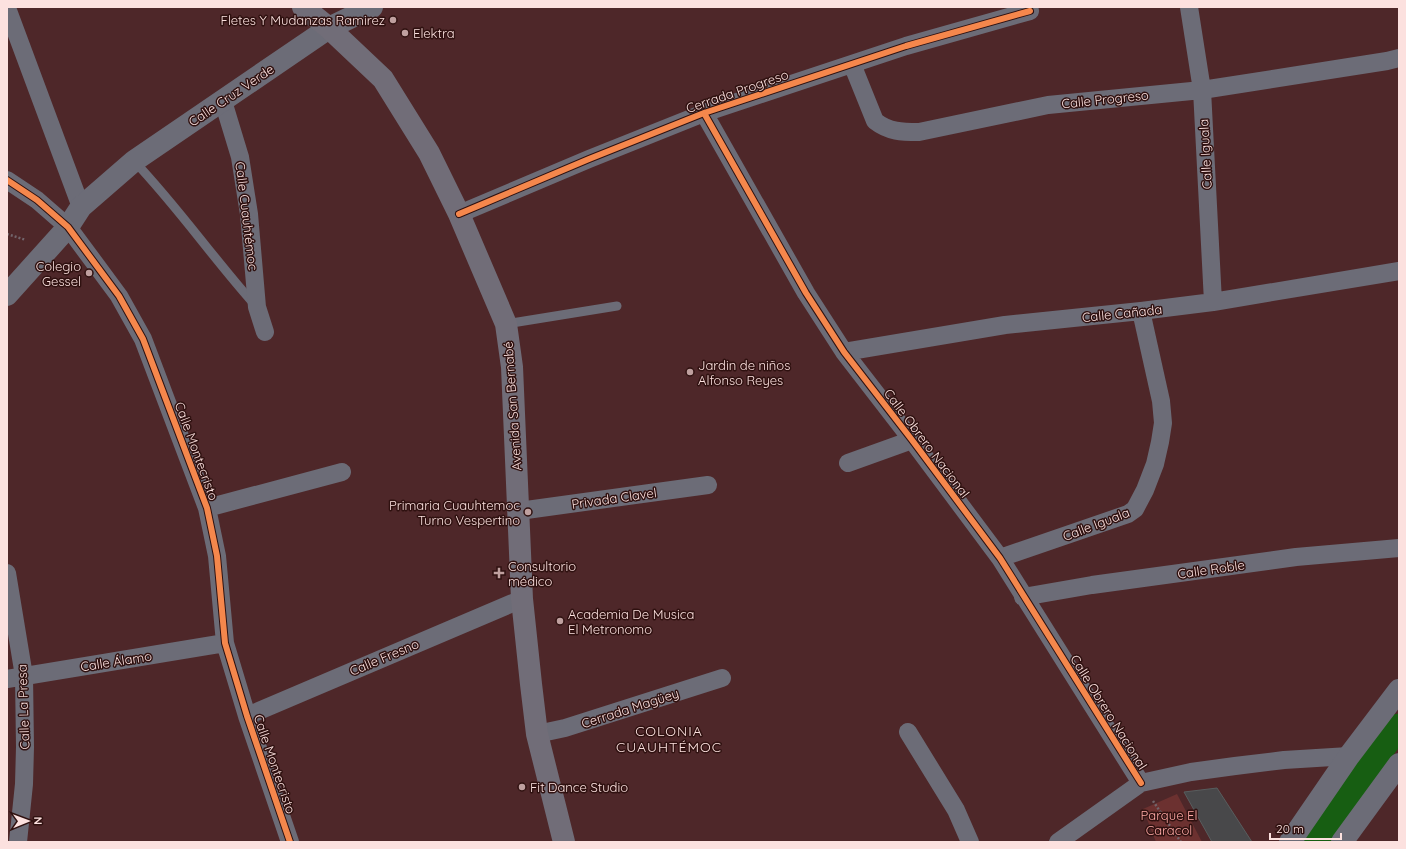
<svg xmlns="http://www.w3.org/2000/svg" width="1406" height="849" font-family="Quicksand,sans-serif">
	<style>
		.green { fill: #6c3130 }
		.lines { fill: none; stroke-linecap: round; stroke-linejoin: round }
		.canal { stroke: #175e12; stroke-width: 25 }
		.building { fill: #48484a; stroke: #585d5e }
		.path { stroke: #72656b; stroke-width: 2.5; stroke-dasharray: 2 2; stroke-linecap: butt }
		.service { stroke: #6c6c77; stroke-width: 9 }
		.minor { stroke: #6c6c77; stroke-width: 18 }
		.tertiary { stroke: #6c6c77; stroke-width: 22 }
		.secondary { stroke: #716d78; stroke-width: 22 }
		.cycleway-casing { stroke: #2f1110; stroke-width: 8 }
		.cycleway { stroke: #f5874c; stroke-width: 6 }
		.poi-dot { fill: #bfa09f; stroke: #2f1110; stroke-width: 1.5 }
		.labels { text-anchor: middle; stroke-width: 3; stroke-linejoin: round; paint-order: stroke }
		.poi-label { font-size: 13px; fill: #fce1df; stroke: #2f1110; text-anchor: start }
		.street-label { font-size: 13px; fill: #fce1df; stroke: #2f1110 }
		.park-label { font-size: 13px; fill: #ffaaa6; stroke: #2f1110 }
		.neighbourhood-label { font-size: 14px; letter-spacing: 1px; fill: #fce1df; stroke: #2f1110 }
	</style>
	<rect width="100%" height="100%" fill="#4e2729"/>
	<path class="green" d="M1177 794 1202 842H1156L1143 809Z"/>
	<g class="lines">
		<path class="canal" d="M1315 842 1399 726"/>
	</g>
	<path class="building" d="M1217 788 1252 842H1212L1184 792Z"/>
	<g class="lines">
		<path class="path" d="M7 234 26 240
			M1153 801 1181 842"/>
		<path class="service" d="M134 161C177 206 213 258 255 305
			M506 324 617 306"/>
		<path class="minor" d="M1189 7 1202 90 1213 302
			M7 8 81 207
			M852 64 875 121C889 132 902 132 919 132L1048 105 1202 90 1387 61 1399 58
			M223 101 240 157 249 214 257 307 265 332
			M704 113 806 293 844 352 912 440 1000 558 1141 783
			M7 180 37 200 68 227 119 296 143 339 207 508 217 556 225 643 247 716 290 842
			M459 214 589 159 704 113 906 46 1030 11
			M844 352 1005 325 1141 311 1213 302 1399 271
			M848 463 912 440
			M207 508 342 472
			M519 511 708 485
			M1000 558 1128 514 1135 509 1145 490 1155 464 1160 442 1163 423 1161 401 1141 311
			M7 573 24 676 25 747 24 784 18 842
			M1023 597 1092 585 1296 557 1399 548
			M7 679 225 643
			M247 716 522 599
			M908 732 956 810 970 842
			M537 734 565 728 722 678
			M1058 842 1141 783 1191 772 1235 766 1284 760 1349 756"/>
		<path class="tertiary" d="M7 295 68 227 81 207 134 161 329 28 372 7
			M1290 842 1349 756 1399 690
			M1342 842 1399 764"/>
		<path class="secondary" d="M303 7 329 28 383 79 429 153 459 214 506 324 512 367 522 599 531 684 537 734 564 842"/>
		<defs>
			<path id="cycleway" d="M704 113 806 293 844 352 912 440 1000 558 1141 783
				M7 180 37 200 68 227 119 296 143 339 207 508 217 556 225 643 247 716 290 842
				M459 214 589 159 704 113 906 46 1030 11"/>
		</defs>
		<use href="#cycleway" class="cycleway-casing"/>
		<use href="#cycleway" class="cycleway"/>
	</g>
	<g class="poi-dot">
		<circle cx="393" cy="20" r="4"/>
		<circle cx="405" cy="33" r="4"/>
		<circle cx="89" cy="273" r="4"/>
		<circle cx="690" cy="372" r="4"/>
		<circle cx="528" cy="512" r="4"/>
		<path d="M497 567h4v4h4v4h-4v4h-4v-4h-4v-4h4z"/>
		<circle cx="560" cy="621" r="4"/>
		<circle cx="522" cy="787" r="4"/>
	</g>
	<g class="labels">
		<g class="poi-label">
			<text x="385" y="25" text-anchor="end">Fletes Y Mudanzas Ramirez</text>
			<text x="413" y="38">Elektra</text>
			<text x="81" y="271" text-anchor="end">Colegio<tspan x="81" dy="15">Gessel</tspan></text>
			<text x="698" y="370">Jardin de niños<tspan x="698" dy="15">Alfonso Reyes</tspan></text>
			<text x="520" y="510" text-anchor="end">Primaria Cuauhtemoc<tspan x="520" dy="15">Turno Vespertino</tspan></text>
			<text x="508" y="571">Consultorio<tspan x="508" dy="15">médico</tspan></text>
			<text x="568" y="619">Academia De Musica<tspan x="568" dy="15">El Metronomo</tspan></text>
			<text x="530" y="792">Fit Dance Studio</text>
		</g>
		<g class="street-label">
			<text transform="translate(737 91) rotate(-19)" y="5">Cerrada Progreso</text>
			<text transform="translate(231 95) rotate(-34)" y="5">Calle Cruz Verde</text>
			<text transform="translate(1105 99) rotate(-6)" y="5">Calle Progreso</text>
			<text transform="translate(1205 154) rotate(-93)" y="5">Calle Iguala</text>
			<text transform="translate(247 216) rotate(83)" y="5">Calle Cuauhtémoc</text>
			<text transform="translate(1122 313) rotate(-6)" y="5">Calle Cañada</text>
			<text transform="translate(512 406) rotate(-94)" y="5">Avenida San Bernabé</text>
			<text transform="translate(927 443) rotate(53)" y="5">Calle Obrero Nacional</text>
			<text transform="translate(197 451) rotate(70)" y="5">Calle Montecristo</text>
			<text transform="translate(614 498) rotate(-8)" y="5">Privada Clavel</text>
			<text transform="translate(1096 524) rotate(-21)" y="5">Calle Iguala</text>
			<text transform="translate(1211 569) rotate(-8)" y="5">Calle Roble</text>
			<text transform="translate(384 657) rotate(-23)" y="5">Calle Fresno</text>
			<text transform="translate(116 661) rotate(-9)" y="5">Calle Álamo</text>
			<text transform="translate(23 707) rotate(-92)" y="5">Calle La Presa</text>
			<text transform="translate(630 708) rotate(-18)" y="5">Cerrada Magüey</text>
			<text transform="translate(1109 712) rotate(58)" y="5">Calle Obrero Nacional</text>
			<text transform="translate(275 764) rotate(71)" y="5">Calle Montecristo</text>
		</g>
		<g class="park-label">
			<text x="1169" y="820">Parque El<tspan x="1169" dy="15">Caracol</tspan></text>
		</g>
		<g class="neighbourhood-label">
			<text x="669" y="736">COLONIA<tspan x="669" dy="16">CUAUHTÉMOC</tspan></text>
		</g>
	</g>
	<rect width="1406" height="849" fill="none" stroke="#fce1df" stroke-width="16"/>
	<g transform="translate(28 821) rotate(89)" stroke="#2f1110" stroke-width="3" paint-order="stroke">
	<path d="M0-3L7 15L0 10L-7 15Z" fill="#fce1df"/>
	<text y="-6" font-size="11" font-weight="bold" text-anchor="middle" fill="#fce1df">N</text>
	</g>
	<path d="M1270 833v6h71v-6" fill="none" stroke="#fce1df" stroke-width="2"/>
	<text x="1276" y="833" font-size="12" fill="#fce1df" stroke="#2f1110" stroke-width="3" paint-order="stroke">20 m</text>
</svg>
